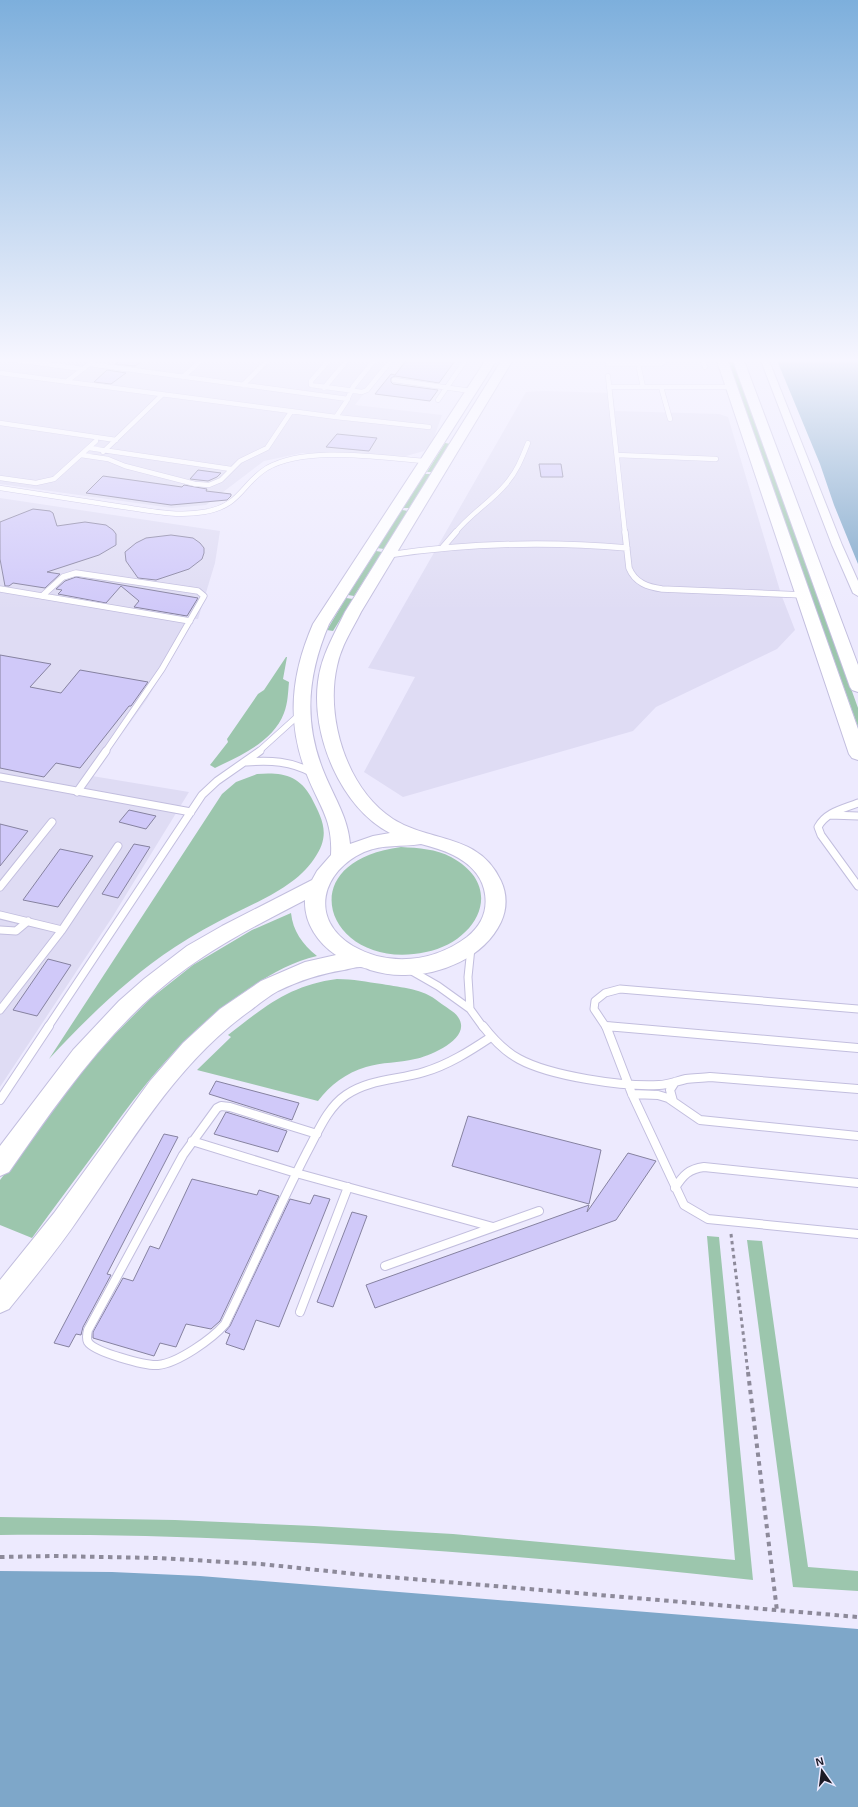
<svg xmlns="http://www.w3.org/2000/svg" width="858" height="1807" font-family="Arial,sans-serif">
	<style>
		.built { fill: #dfdcf4 }
		.green { fill: #9cc6ad }
		.water { fill: #7ea7c9 }
		.building { fill: #d0c9f9; stroke: #8682a0 }
		.lines { fill: none; stroke-linecap: round; stroke-linejoin: round }
		.lane-far3-casing { stroke: #c2bede; stroke-width: 5.5 }
		.lane-far2-casing { stroke: #c2bede; stroke-width: 7 }
		.lane-far1-casing { stroke: #c2bede; stroke-width: 9 }
		.lane-casing { stroke: #c2bede; stroke-width: 10 }
		.street-casing { stroke: #c2bede; stroke-width: 2 }
		.secondary-casing { stroke: #c2bede; stroke-width: 2 }
		.path-far1 { stroke: #8d8a9a; stroke-width: 3; stroke-dasharray: 3.5 3.5; stroke-linecap: butt }
		.path { stroke: #8d8a9a; stroke-width: 4; stroke-dasharray: 4.5 4.5; stroke-linecap: butt }
		.lane-far3 { stroke: #fff; stroke-width: 4.5 }
		.lane-far2 { stroke: #fff; stroke-width: 5.5 }
		.lane-far1 { stroke: #fff; stroke-width: 7 }
		.lane { stroke: #fff; stroke-width: 8 }
		.street { fill: #fff; fill-rule: evenodd }
		.secondary { fill: #fff; fill-rule: evenodd }
	</style>
	<rect width="100%" height="100%" fill="#edeafe"/>
	<path class="built" d="M0 358H391L355 405 442 415 432 443 424 451 406 456 302 453 264 461 206 505 172 508 0 484Z
		M544 391 613 393 615 411 719 414 728 417 781 594 795 630 777 649 656 707 633 731 403 797 364 772 415 677 368 668 526 392Z
		M0 498 220 531 215 563 198 619H194L147 699 92 776 189 792 113 916 0 1087Z"/>
	<path class="green" d="M726 358H732L858 708V727Z
		M445 443 451 444 432 472H427Z
		M425 474H431L409 508H403Z
		M402 510 408 511 384 549 377 548Z
		M376 551 382 552 354 596 348 595Z
		M346 598 353 599 333 631 327 630Z
		M286 657H287L283 679 289 682C288 692 288 703 284 713 273 742 241 755 215 768L210 765 228 742 227 739 258 694 264 690Z
		M257 774C281 772 299 775 311 797 323 820 331 835 314 859 296 886 261 900 233 914 213 924 193 935 175 947 128 978 87 1018 49 1059L222 794 236 782Z
		M401 847C419 848 436 849 451 857 507 887 477 942 426 952 329 973 285 862 401 847Z
		M291 913C293 931 302 944 317 956 291 962 269 975 247 990 185 1031 145 1083 102 1143 79 1174 55 1206 32 1238L0 1225V1180L83 1070 116 1033 150 999 193 965 252 930Z
		M337 979C353 979 367 982 382 984 403 988 422 988 439 1002 445 1007 454 1011 458 1017 473 1038 430 1056 415 1059 399 1063 382 1062 366 1067 346 1073 330 1085 318 1101L197 1070 231 1037 228 1035C264 1007 290 985 337 979Z
		M707 1236 719 1237 753 1580C503 1553 252 1533 0 1535V1517L175 1520 314 1526 453 1534 735 1560Z
		M747 1240 762 1241 808 1567 858 1571V1591L793 1587Z"/>
	<path class="water" d="M776 358H858V564L834 505 820 464Z
		M0 1571 112 1572 200 1576 858 1629V1807H0Z"/>
	<path class="building" d="M124 358 143 361 135 366 115 364Z
		M408 358H457L439 383 395 376 391 378V382L393 384 438 390 430 401 375 394 391 374 395 375Z
		M107 370 126 373 111 384 94 382Z
		M337 434 377 438 369 451 326 447Z
		M539 464H561L563 477H541Z
		M198 470 221 473 217 477 208 481 190 479Z
		M103 476 182 487 184 485 207 489 206 491 231 494V496L227 500 171 505 86 493Z
		M33 509 50 511 53 513 57 526 85 522 106 525 113 530 116 534V545L99 555 47 572 60 574 45 588 13 583 9 586H5L0 559V522Z
		M171 535 193 538 200 543 204 548V553L202 559 189 569 156 580 138 578 126 561 125 552 136 543 146 538Z
		M76 577 81 578 198 598 187 616 134 607 139 601 121 586 106 603 58 594 62 590 56 589 65 581Z
		M0 655 51 664 30 687 61 693 80 670 148 682 131 706H129L80 768 56 763 44 777 0 768Z
		M129 810 156 816 146 829 119 822Z
		M0 824 28 831 0 866Z
		M134 844 150 847 118 898 102 894Z
		M60 849 93 856 58 907 23 900Z
		M48 959 71 965 37 1016 13 1010Z
		M216 1081 299 1103 292 1120 209 1094Z
		M226 1112 287 1131 278 1152 214 1134Z
		M468 1116 601 1150 589 1204 452 1166Z
		M164 1134 178 1137 107 1274 111 1275 83 1327 81 1335 76 1334 69 1347 54 1343Z
		M628 1153 656 1161 616 1220 375 1308 366 1285 589 1205 587 1212Z
		M192 1179 257 1195 259 1190 279 1196 220 1321 211 1329 186 1324 176 1347 160 1343 154 1356 93 1338V1332L123 1278 133 1281 150 1246 159 1249Z
		M314 1195 330 1199 279 1327 256 1320 244 1350 226 1344 230 1334 225 1332 230 1326 290 1199 310 1204Z
		M352 1212 367 1216 333 1307 317 1302Z"/>
	<g class="lines">
		<defs>
			<path id="lane-far3" d="M0 358 83 369
				M331 358 311 381V385L362 392 367 390 393 358
				M702 358 705 367
				M89 364 348 399
				M608 364H660L664 362 663 358
				M638 364 643 387
				M0 373 336 417 429 427
				M608 376 625 533
				M183 377 204 358
				M394 380 471 391
				M66 382 97 358
				M243 385 270 358
				M609 387H731
				M661 387 670 419
				M324 388 349 358
				M438 400 467 358
				M336 417 346 402 353 387 376 358
				M0 423 116 440
				M89 448 231 469
				M103 452 162 395
				M81 455 108 459 125 466 195 484 209 485 221 480 240 461 267 448 291 412
				M617 455 716 459
				M0 478 36 483 54 479 96 441
				M0 488C39 494 78 500 117 506 146 510 175 517 204 512 241 506 241 484 267 468 307 445 381 458 426 461
				M455 533C470 514 491 502 506 484 517 471 522 458 528 443"/>
			<path id="lane-far2" d="M625 532 629 568C635 583 648 587 662 589L803 595
				M443 547 456 532
				M388 555C468 543 547 541 627 548
				M0 589 190 621
				M42 596 63 577 76 573 198 591 204 596 162 669 105 752
				M258 752 300 714"/>
			<path id="lane-far1" d="M246 762C270 760 291 761 313 773
				M0 777 191 812
				M77 792 106 751
				M858 803C843 809 826 812 818 827L821 835 858 886
				M830 815 858 816
				M0 887 52 822
				M0 915 62 930
				M0 930 16 931 28 921
				M471 948 468 977 470 1009 483 1027
				M410 970 438 986 470 1009
				M0 1010 62 930 118 846
				M606 1026 617 1027
				M48 1027 202 795 217 781 260 751
				M606 1027 594 1009 595 1001 605 993 620 989 858 1009"/>
			<path id="lane" d="M483 1026C493 1039 504 1051 519 1059 550 1076 623 1087 659 1085 668 1085 677 1081 686 1079 694 1078 702 1078 710 1077L858 1089
				M606 1026 632 1094 684 1205 708 1219 858 1234
				M606 1026 858 1048
				M632 1094 658 1095 668 1098 700 1120 858 1136
				M0 1100 49 1026
				M673 1101 670 1090 675 1082
				M317 1134 230 1107 221 1106 217 1108 183 1155 88 1330C87 1334 86 1338 88 1342 94 1352 146 1366 158 1365 178 1363 212 1339 225 1324 253 1267 278 1208 307 1152 318 1132 327 1108 346 1095 369 1079 398 1080 424 1072 448 1065 470 1051 491 1037
				M192 1141 296 1173 493 1227
				M675 1188C683 1175 689 1169 704 1167L858 1183
				M385 1266 539 1211
				M300 1312 348 1187"/>
			<path id="street" d="M760 358H768L842 545 858 581V596L853 593 832 545Z"/>
			<path id="secondary" d="M487 358H498L329 624C307 676 303 723 325 775 335 799 348 818 350 844L373 836 390 833C341 808 311 735 318 682 321 656 334 635 345 612L503 358H514L361 612C352 630 341 646 337 666 325 718 347 789 393 819 431 843 479 833 501 881 507 894 507 909 501 922 484 958 439 976 402 975 391 975 380 973 370 970 368 969 362 967 360 967 355 967 349 969 344 970 319 974 301 980 278 991 269 996 260 1003 251 1010 178 1061 131 1143 81 1215 59 1248 34 1278 9 1309L0 1313V1280L54 1213 150 1081 183 1043 220 1009 261 981 305 962 336 955C318 943 304 923 305 900 265 921 224 941 187 968 113 1021 60 1099 9 1172L0 1176V1146L73 1050 119 1001 144 979 187 946 222 926 312 880 317 871 331 855C333 819 319 806 307 775 286 722 291 675 313 624ZM421 844C432 847 443 850 453 855 467 862 480 873 484 889 489 909 482 925 467 937 434 962 389 967 353 946 308 919 322 871 364 852 383 844 402 847 421 844Z
				M716 358H727L858 729V760L852 758 849 754Z
				M732 358H743L858 665V692L852 690 850 687Z"/>
		</defs>
		<use href="#lane-far3" class="lane-far3-casing"/>
		<use href="#lane-far2" class="lane-far2-casing"/>
		<use href="#lane-far1" class="lane-far1-casing"/>
		<use href="#lane" class="lane-casing"/>
		<use href="#street" class="street-casing"/>
		<use href="#secondary" class="secondary-casing"/>
		<path class="path-far1" d="M731 1234 748 1373"/>
		<path class="path" d="M748 1372 777 1611
			M0 1557 52 1556 157 1558 261 1564 365 1575 858 1617"/>
		<use href="#lane-far3" class="lane-far3"/>
		<use href="#lane-far2" class="lane-far2"/>
		<use href="#lane-far1" class="lane-far1"/>
		<use href="#lane" class="lane"/>
		<use href="#street" class="street"/>
		<use href="#secondary" class="secondary"/>
	</g>
	<linearGradient id="sky" x2="0" y2="1"><stop stop-color="#7dafdc"/><stop offset="0.59" stop-color="#f7f6ff"/><stop offset="1" stop-color="#f7f6ff" stop-opacity="0"/></linearGradient>
	<rect width="858" height="611" fill="url(#sky)"/>
	<g transform="translate(822 1771) rotate(346)" stroke="#edeafe" stroke-width="3" paint-order="stroke">
	<path d="M0-3L7 15L0 10L-7 15Z" fill="#1b1925"/>
	<text y="-6" font-size="11" font-weight="bold" text-anchor="middle" fill="#1b1925">N</text>
	</g>
</svg>
